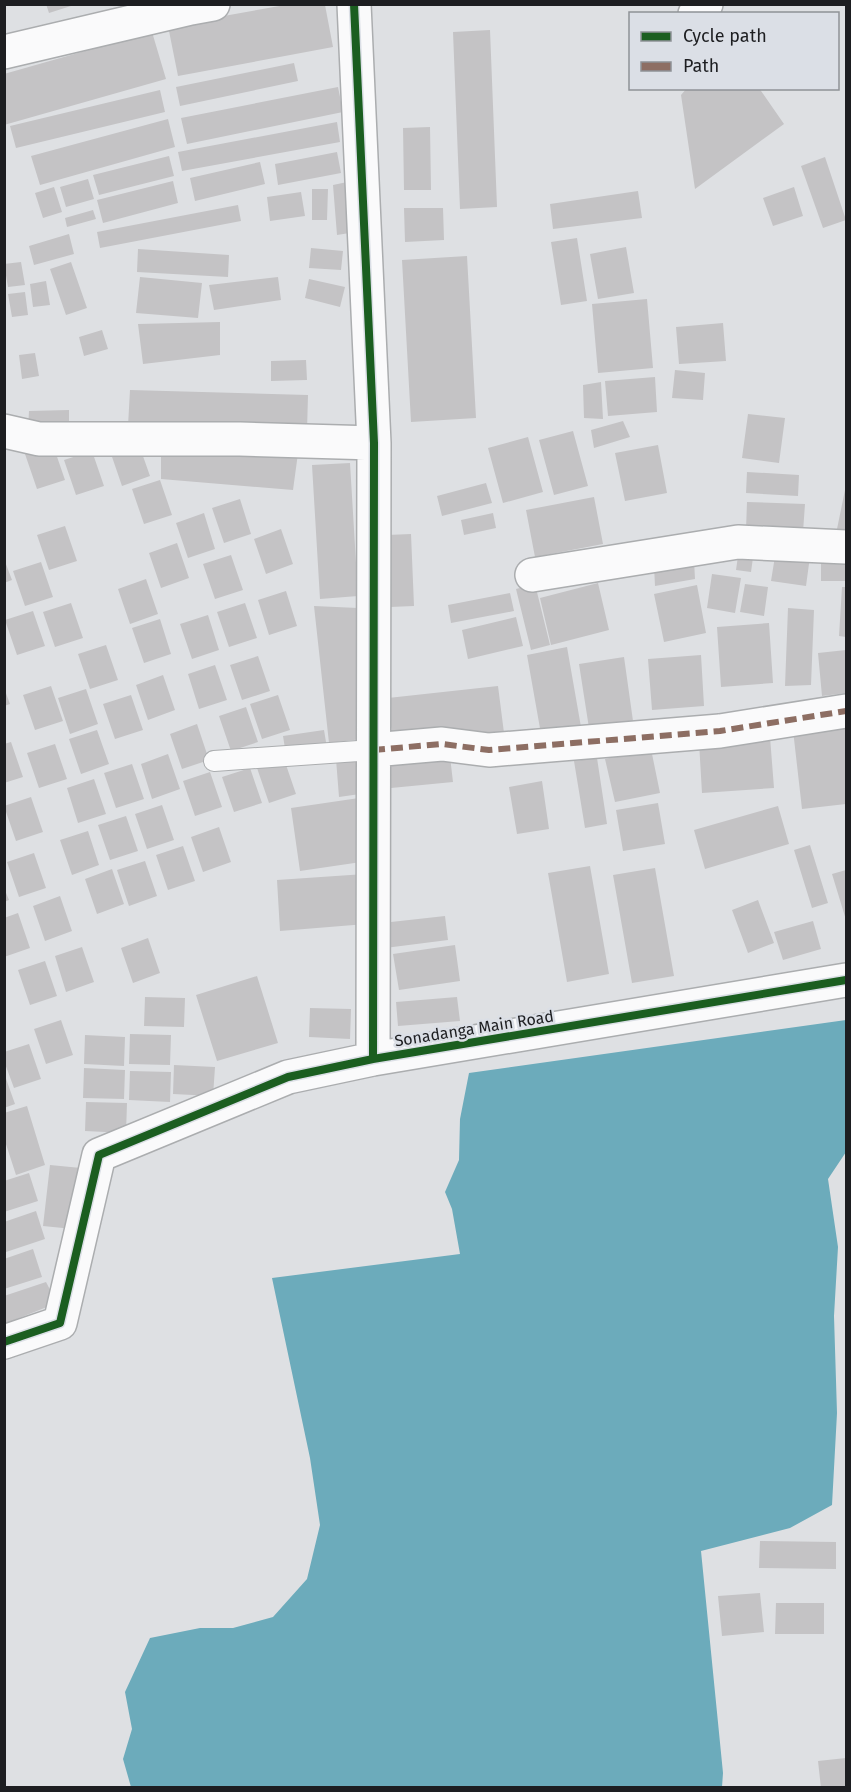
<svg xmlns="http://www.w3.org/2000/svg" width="851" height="1792" font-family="'Fira Sans',sans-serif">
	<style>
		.water { fill: #6cabbb }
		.building { fill: #c4c3c5 }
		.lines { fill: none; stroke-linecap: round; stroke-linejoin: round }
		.lane-casing { stroke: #abadaf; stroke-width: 22 }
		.street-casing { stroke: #abadaf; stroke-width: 36 }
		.lane { stroke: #fafafb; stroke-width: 20 }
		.street { stroke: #fafafb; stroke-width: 33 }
		.quiet { stroke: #8d6e63; stroke-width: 6; stroke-dasharray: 12 6; stroke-linecap: butt }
		.cycleway-casing { stroke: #dbdfe6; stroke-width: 11 }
		.cycleway { stroke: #1b5e20; stroke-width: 8 }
		.labels { text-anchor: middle; stroke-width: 5; stroke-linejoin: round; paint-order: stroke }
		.street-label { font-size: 16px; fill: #1d1e21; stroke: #dbdfe6 }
	</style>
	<rect width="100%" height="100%" fill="#dee0e3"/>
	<path class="water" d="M846 1020V1152L828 1179 838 1247 834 1316 837 1413 832 1505 790 1528 701 1551 723 1773 722 1787H131L123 1759 132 1729 125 1692 150 1638 200 1628H233L273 1617 307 1579 320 1525 310 1458 272 1278 460 1254 452 1209 445 1192 459 1160 460 1119 469 1073Z"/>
	<path class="building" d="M46 4H74V5L49 13Z
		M285 5H325L333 47 178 76 168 26Z
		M490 30 497 207 460 209 453 32Z
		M152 32 166 79 4 125V74Z
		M294 63 298 81 180 106 176 87Z
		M338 87 343 112 187 144 181 118Z
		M687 88H759L784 124 695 189 681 95Z
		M160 90 165 112 16 148 10 126Z
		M168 119 175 147 40 185 31 156Z
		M337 122 340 142 182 171 178 152Z
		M430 127 431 190H404L403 128Z
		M337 152 341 173 278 185 275 164Z
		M169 156 174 176 99 195 93 175Z
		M825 157 846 220 823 228 801 166Z
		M260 162 265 184 195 201 190 178Z
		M88 179 94 199 66 207 60 187Z
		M173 181 178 203 103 223 97 200Z
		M352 181 356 232 337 235 333 185Z
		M54 187 62 212 43 218 35 193Z
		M794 187 803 216 773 226 763 198Z
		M312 189H328L327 220H312Z
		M638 191 642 218 553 229 550 204Z
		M301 192 305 216 270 221 267 197Z
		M238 205 241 221 100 248 97 232Z
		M404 208H443L444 240 405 242Z
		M93 210 96 219 67 227 65 218Z
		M69 234 74 254 34 265 29 246Z
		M577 238 587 301 561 305 551 242Z
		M626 247 634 293 598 299 590 254Z
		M311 248 343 251 341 270 309 268Z
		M138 249 229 255 228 277 137 272Z
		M467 256 476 418 411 422 402 260Z
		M21 262 25 285 8 287 4 264Z
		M71 262 87 308 66 315 50 269Z
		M140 277 202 283 198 318 136 313Z
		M278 277 281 300 214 310 209 285Z
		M309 279 345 287 340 307 305 298Z
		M46 281 50 305 33 307 30 284Z
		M25 292 28 315 12 317 8 294Z
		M647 299 653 368 598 373 592 304Z
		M220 322V355L143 364 138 324Z
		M723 323 726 361 679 364 676 327Z
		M102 330 108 349 84 356 79 337Z
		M35 353 39 376 22 379 19 355Z
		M306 360 307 380 271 381V361Z
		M675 370 705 373 703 400 672 398Z
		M655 377 657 412 608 416 605 381Z
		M601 382 603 419 584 418 583 385Z
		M130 390 308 395 307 431 128 426Z
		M69 410V430H28L29 411Z
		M748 414 785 418 779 463 742 458Z
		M623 421 630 437 594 448 591 430Z
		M573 431 588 486 554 495 539 440Z
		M528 437 543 492 503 503 488 448Z
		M138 442 150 476 122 486 110 451Z
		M53 445 65 480 37 489 25 454Z
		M658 445 667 493 625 501 615 453Z
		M299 446 293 490 161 479V448Z
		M92 451 104 486 76 495 64 460Z
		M350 463 358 596 320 599 312 465Z
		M747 472 799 475 798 496 746 493Z
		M160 480 172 515 144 524 132 489Z
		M486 483 492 503 442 516 437 496Z
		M845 490 846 491V531L837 529Z
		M594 497 603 544 535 557 526 510Z
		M240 499 251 534 224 543 212 508Z
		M747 502 805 504 803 532 746 530Z
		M204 513 215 549 188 558 176 523Z
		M493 513 496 528 464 535 461 520Z
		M65 526 77 561 49 570 37 535Z
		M281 529 293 564 266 574 254 539Z
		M411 534 414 606 390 607 387 535Z
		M693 541 695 579 655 586 653 545Z
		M740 542 755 543 751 572 736 570Z
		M177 543 189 578 161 588 149 553Z
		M777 544 811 549 806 586 771 581Z
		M821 548 846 550V581H821Z
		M231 555 243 590 215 599 203 564Z
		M4 559 12 580 4 583Z
		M41 562 53 597 25 606 13 571Z
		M712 574 741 578 735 613 707 608Z
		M146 579 158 614 130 624 118 589Z
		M598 583 609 630 551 645 540 598Z
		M535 584 550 645 531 650 516 589Z
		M745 584 768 587 764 616 740 612Z
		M697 585 706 633 664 642 654 594Z
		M842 587H846V637L839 636Z
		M286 591 297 626 269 635 258 600Z
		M510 593 514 611 451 623 448 605Z
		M71 603 83 638 55 647 43 612Z
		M245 603 257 638 229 647 217 612Z
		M314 606 358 608 362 739 329 743Z
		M788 608 814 610 811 685 785 686Z
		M33 611 45 646 17 655 5 620Z
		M208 615 219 650 192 659 180 624Z
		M516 617 523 646 468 659 462 630Z
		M160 619 171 654 144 663 132 628Z
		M769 623 773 683 721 687 717 627Z
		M106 645 118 680 90 689 78 654Z
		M567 647 581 727 541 734 527 655Z
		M846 650V693L822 696 818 653Z
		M701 655 704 706 652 710 648 659Z
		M258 656 270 691 242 700 230 665Z
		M624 657 633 721 589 728 579 664Z
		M215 665 227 700 199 709 188 674Z
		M163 675 175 710 148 720 136 685Z
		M51 686 63 721 35 730 23 695Z
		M498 686 504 733 393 745 388 698Z
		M4 688 10 704 4 706Z
		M86 689 98 724 70 734 58 698Z
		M131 695 143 730 115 739 103 704Z
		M278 695 290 730 262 739 250 704Z
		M246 707 258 742 231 751 219 716Z
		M197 724 209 760 182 769 170 734Z
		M846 724V804L802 809 793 730Z
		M97 730 109 764 81 774 69 739Z
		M324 730 328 754 287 761 283 736Z
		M770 737 774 788 702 793 699 742Z
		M11 742 23 777 4 783V744Z
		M55 744 67 779 39 788 27 753Z
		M449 748 453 782 391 788 388 754Z
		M651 749 660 793 615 802 605 759Z
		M168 754 180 789 152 799 141 764Z
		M367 756V793L339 797 336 759Z
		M597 758 607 824 585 828 574 761Z
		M284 759 296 794 269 803 257 768Z
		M132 764 144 799 116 808 104 773Z
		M250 768 262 803 234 812 222 777Z
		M210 772 222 807 195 816 183 781Z
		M94 779 106 814 78 823 67 788Z
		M542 781 549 829 517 834 509 787Z
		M31 797 43 832 16 841 4 806Z
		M359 798 368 861 300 871 291 808Z
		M658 803 665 844 623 851 616 810Z
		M162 805 174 840 147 849 135 814Z
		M778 806 789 844 705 869 694 830Z
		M126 816 138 851 110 860 98 825Z
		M219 827 231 862 203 872 191 837Z
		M88 831 99 865 72 875 60 840Z
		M810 845 828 903 812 908 794 850Z
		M183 846 195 881 168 890 156 855Z
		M34 853 46 888 19 897 7 862Z
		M145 861 157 896 129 906 117 870Z
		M590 866 609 974 567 982 548 873Z
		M655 868 674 976 632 983 613 875Z
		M112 869 124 904 97 914 85 879Z
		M846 870V920L832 874Z
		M365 874 366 924 280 931 277 880Z
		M4 888 9 900 4 902Z
		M60 896 72 931 45 941 33 906Z
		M758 900 774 943 748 953 732 910Z
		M18 913 30 948 4 957V918Z
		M445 916 448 940 385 948 382 923Z
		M813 921 821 949 783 960 774 932Z
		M148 938 160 973 133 983 121 948Z
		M455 945 460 981 399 990 393 954Z
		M82 947 94 982 66 992 55 956Z
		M45 961 57 996 30 1005 18 970Z
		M257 976 278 1043 217 1061 196 995Z
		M145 997 185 998 184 1027 144 1026Z
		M457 997 460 1021 398 1026 396 1002Z
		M310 1008 351 1009 350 1039 309 1037Z
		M61 1020 73 1055 46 1064 34 1029Z
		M130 1034 171 1035 170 1065 129 1064Z
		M85 1035 125 1037 124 1066 84 1064Z
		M29 1044 41 1079 14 1088 4 1061V1052Z
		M174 1065 215 1067 213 1096 173 1094Z
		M84 1068 125 1070 124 1099 83 1098Z
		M130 1071 171 1072 170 1102 129 1100Z
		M4 1073 15 1104 4 1108Z
		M86 1102 127 1103 126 1133 85 1131Z
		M27 1106 45 1165 16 1175 4 1138V1113Z
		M50 1165 81 1168 73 1229 43 1226Z
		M29 1173 38 1201 4 1212V1181Z
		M36 1211 45 1239 6 1252 4 1222Z
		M33 1249 42 1277 4 1289V1259Z
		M46 1282 57 1303 4 1324V1296Z
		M760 1541 836 1542V1569L759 1568Z
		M760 1593 764 1632 722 1636 718 1596Z
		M776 1603H824V1634H775Z
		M846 1758V1788H821L818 1761Z"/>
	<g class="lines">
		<defs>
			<path id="lane" d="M214 761 373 750"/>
			<path id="street" d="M354 4 374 443 373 1059
				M695 14 706 4
				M4 52 191 8 213 4
				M4 431 39 439H240L374 443
				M532 575 738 542 846 547
				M373 750 442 744 489 750 720 731 846 711
				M4 1342 60 1323 99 1155 288 1077 373 1059 846 980"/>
		</defs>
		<use href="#lane" class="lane-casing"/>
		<use href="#street" class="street-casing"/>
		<use href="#lane" class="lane"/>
		<use href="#street" class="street"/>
		<path class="quiet" d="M373 750 442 744 489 750 720 731 846 711"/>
		<defs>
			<path id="cycleway" d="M354 4 374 443 373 1059
				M4 1342 60 1323 99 1155 288 1077 373 1059 846 980"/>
		</defs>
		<use href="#cycleway" class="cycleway-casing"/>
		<use href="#cycleway" class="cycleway"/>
	</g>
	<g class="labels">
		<g class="street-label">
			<text transform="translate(474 1028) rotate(-9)" y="6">Sonadanga Main Road</text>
		</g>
	</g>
	<rect width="851" height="1792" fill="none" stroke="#1d1e21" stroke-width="12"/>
	<rect x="629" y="12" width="210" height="78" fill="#dbdfe6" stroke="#8f9297" stroke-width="1.5"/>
	<rect x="641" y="32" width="30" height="9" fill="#1b5e20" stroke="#8f9297" stroke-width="1.5"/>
	<text x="683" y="42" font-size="18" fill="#1d1e21">Cycle path</text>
	<rect x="641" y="62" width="30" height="9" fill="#8d6e63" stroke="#8f9297" stroke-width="1.5"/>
	<text x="683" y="72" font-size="18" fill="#1d1e21">Path</text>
</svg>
